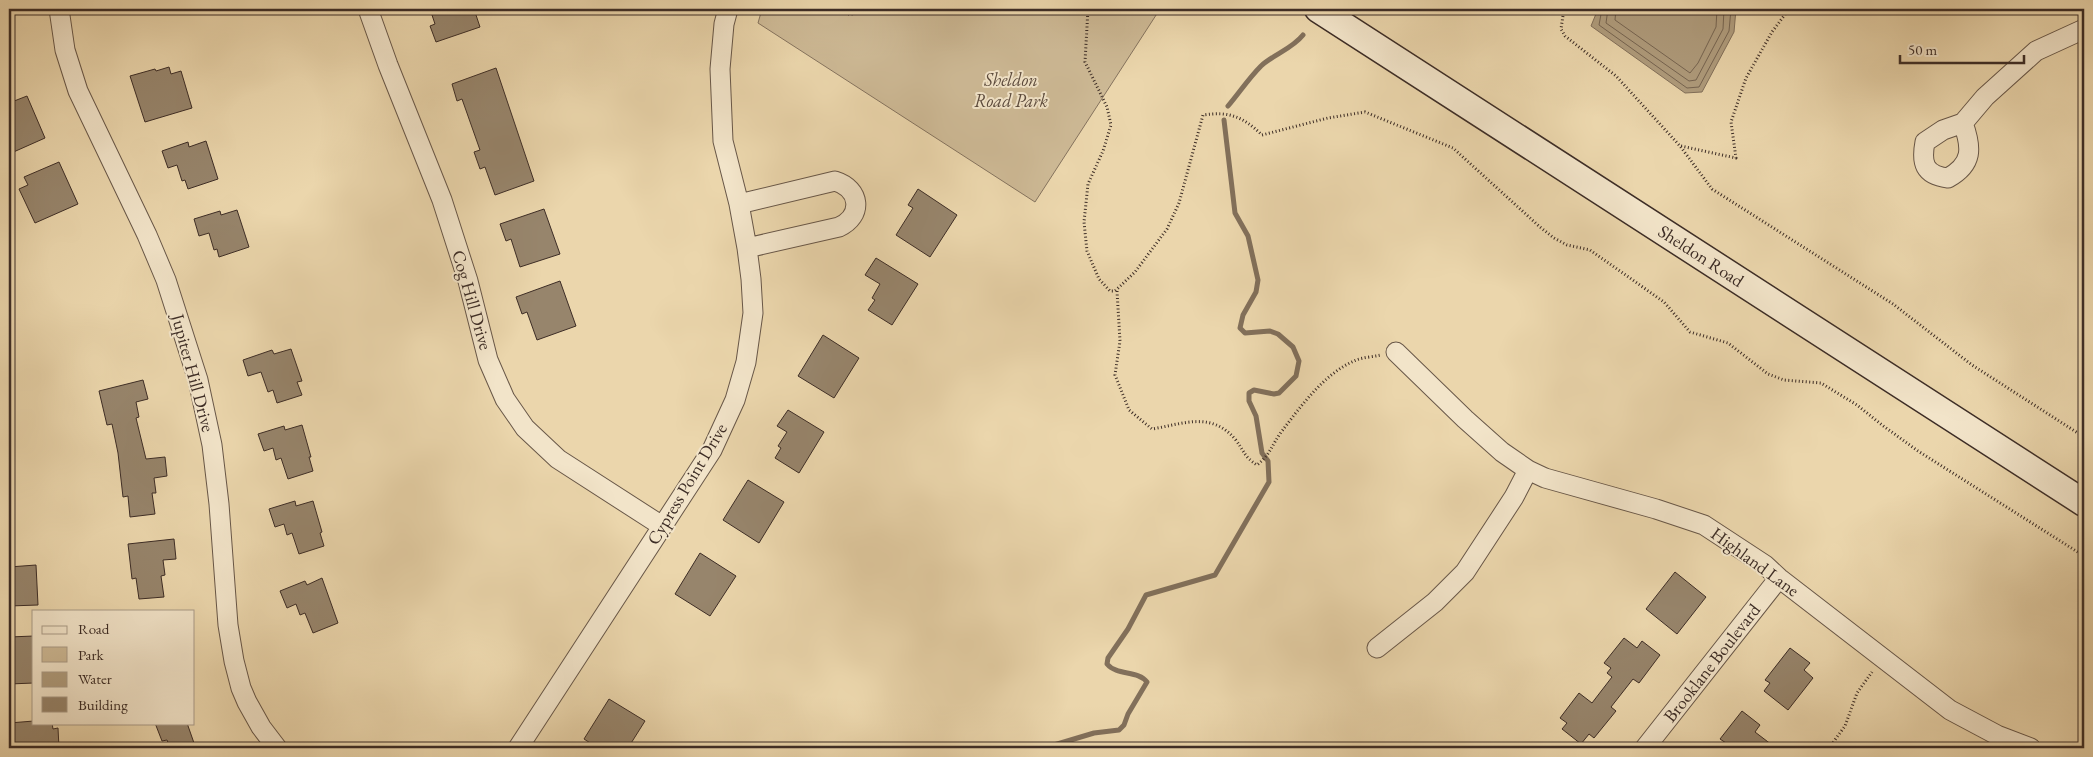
<svg xmlns="http://www.w3.org/2000/svg" width="2093" height="757" font-family="'EB Garamond',serif">
	<style>
		.green { fill: #cdb995; stroke: #85735e }
		.water { fill: #b09d7e; stroke: #82705b }
		.lines { fill: none; stroke-linecap: round; stroke-linejoin: round }
		.shore { stroke: #766552; stroke-width: 1 }
		.stream { stroke: #82705b; stroke-width: 5 }
		.building { fill: #97856c; stroke: #3d2d26 }
		.minor-casing { stroke: #685748; stroke-width: 21 }
		.secondary-casing { stroke: #3d2d26; stroke-width: 29 }
		.path { stroke: #3d2d26; stroke-width: 3; stroke-dasharray: 1 2.5; stroke-linecap: butt }
		.minor { stroke: #f2e4c9; stroke-width: 19 }
		.secondary { stroke: #f2e4c9; stroke-width: 26 }
		.labels { text-anchor: middle; stroke-width: 4; stroke-linejoin: round; paint-order: stroke }
		.park-label { font-size: 18px; font-style: italic; fill: #5a493c; stroke: #f2e4c9 }
		.street-label { font-size: 18px; fill: #3d2d26; stroke: #f2e4c9 }
	</style>
	<rect width="100%" height="100%" fill="#ebd6ac"/>
	<filter id="stains"><feTurbulence type="fractalNoise" baseFrequency=".004" numOctaves="4"/><feColorMatrix values="0 0 0 0 .2 0 0 0 0 .09 0 0 0 0 .02 0 0 0 .5 -.17"/></filter>
	<radialGradient id="worn" r=".72"><stop offset=".6" stop-color="#630" stop-opacity="0"/><stop offset="1" stop-color="#630" stop-opacity=".3"/></radialGradient>
	<path class="green" d="M762 9H1160L1035 202 758 23Z"/>
	<path class="water" d="M1598 9H1736L1734 32 1702 92 1685 93 1591 26Z"/>
	<g class="lines">
		<path class="shore" d="M1602 9 1599 25 1687 88 1699 87 1729 31 1731 9
			M1608 9 1606 23 1689 81 1696 80 1723 29 1724 9
			M1616 9 1615 20 1690 73 1698 63 1716 27 1717 9"/>
		<path class="stream" d="M1228 106C1239 93 1249 78 1261 66 1274 54 1292 49 1303 35
			M1044 748 1094 733 1119 730 1124 725 1128 714 1147 682C1138 670 1117 676 1107 664L1108 658 1128 629 1146 595 1215 575 1269 482 1268 461 1262 453 1256 416 1249 401V393L1254 390 1274 394 1279 393 1296 376 1299 361 1293 347 1278 334 1270 331 1245 333 1240 328 1243 315 1256 292 1258 280 1248 236 1235 213 1224 120"/>
	</g>
	<path class="building" d="M430 9H474L480 27 436 42 430 26 435 24Z
		M169 67 171 74 181 71 192 108 145 122 130 76 155 69 156 71Z
		M496 68 534 181 495 195 485 167 480 169 474 152 480 150 462 99 457 101 452 84Z
		M27 96 45 138 9 154V103Z
		M206 141 218 179 188 189 185 180 182 181 177 165 168 168 162 151 188 142 189 147Z
		M59 162 78 204 35 223 19 189 28 185 24 177Z
		M918 189 957 215 930 257 896 235 913 208 908 205Z
		M544 209 560 254 520 267 511 239 506 241 500 224Z
		M237 210 249 247 219 257 217 249 214 250 209 233 199 236 194 219 220 211 221 215Z
		M876 258 918 284 892 325 868 310 875 300 872 298 880 284 865 275Z
		M560 281 576 326 537 340 527 312 522 314 516 297Z
		M823 335 859 358 834 398 798 376Z
		M291 349 302 381 297 382 302 395 277 403 273 390 268 392 261 372 248 376 243 360 272 350 274 354Z
		M143 380 148 399 136 402 139 417 136 418 146 459 165 457 167 476 154 478 156 493H152L155 514 130 517 128 496 123 497 118 453 112 424 107 425 99 391Z
		M788 410 824 432 799 473 775 458 781 448 778 446 787 432 777 426Z
		M302 425 311 457H309L313 471 288 479 281 458 276 460 273 448 264 451 258 434 284 426 285 430Z
		M748 480 784 502 759 543 723 520Z
		M295 501 296 506 313 501 322 532 320 533 324 546 299 554 292 533 287 535 284 524 275 527 269 509Z
		M174 539 176 559 163 560 165 575 161 576 164 597 139 599 136 578 132 579 128 544Z
		M700 553 736 576 710 616 675 594Z
		M36 565 38 605 9 606V567Z
		M1675 572 1706 597 1677 634 1646 609Z
		M322 578 338 623 313 633 305 613 300 615 296 604 287 608 280 591 305 581 307 585Z
		M34 636V683L9 684V637Z
		M1624 638 1637 648 1642 641 1660 655 1639 683 1633 679 1611 707 1616 711 1594 738 1589 734 1581 744 1562 729 1567 723 1560 718 1579 693 1592 703 1612 677 1607 673 1611 668 1604 663Z
		M1790 648 1810 663 1804 670 1813 678 1788 710 1764 691 1770 683 1765 680Z
		M609 699 645 721 628 748H598L584 739Z
		M1742 711 1760 725 1755 732 1776 748H1721L1726 743 1720 739Z
		M34 721V723H52L53 729 58 728 59 748H16V745L9 746V723Z
		M155 723H187L194 743 181 748H170L167 740 162 741Z"/>
	<g class="lines">
		<defs>
			<path id="minor" d="M59 9 65 50 78 91 147 235 166 280 198 380 212 445 219 504 228 625 234 661 241 688 247 702 261 727 277 748
				M368 9 388 65 442 200 468 281 488 360 505 399 525 428 558 459 662 526
				M1963 123C1972 148 1973 164 1948 178 1924 175 1921 163 1925 142L1943 130 1963 123 1985 97 2036 51 2084 29
				M739 204 835 181C861 189 863 216 839 227L747 248
				M1396 352 1465 419 1502 452 1528 470 1545 478 1656 509 1704 525 1765 565 1779 578 1950 710 1997 735 2031 748
				M1377 648 1435 602 1465 572 1514 497 1528 470
				M518 748 712 450 735 400 746 362 753 313 751 279 747 248 739 204 723 141 720 69 724 24 728 9
				M1645 748 1779 578"/>
			<path id="secondary" d="M1318 9 2084 503"/>
		</defs>
		<use href="#minor" class="minor-casing"/>
		<use href="#secondary" class="secondary-casing"/>
		<path class="path" d="M835 9C843 14 854 17 862 9
			M1088 9 1085 62 1107 107 1111 125 1103 151 1088 184 1084 222 1087 251 1099 279 1110 291H1115L1135 272 1167 229 1179 203 1203 115C1230 111 1243 117 1262 135L1328 118 1365 112 1453 148 1540 227 1554 238 1567 245 1590 250 1664 302 1690 332 1728 343 1768 374 1784 380 1821 383 1857 405 1882 425 1918 451 2084 556
			M1564 9 1561 29 1565 36 1616 76 1680 146 1712 189 1893 304 1972 365 2084 437
			M1681 146 1736 158 1731 122 1746 78 1772 32 1789 9
			M1117 291 1120 341 1115 375 1129 410 1152 429C1183 424 1211 411 1235 439 1244 450 1243 456 1257 465 1271 454 1272 444 1282 431 1301 406 1324 374 1354 361 1362 357 1373 357 1381 355
			M1829 748 1845 726 1857 693 1872 672"/>
		<use href="#minor" class="minor"/>
		<use href="#secondary" class="secondary"/>
	</g>
	<g class="labels">
		<g class="park-label">
			<text x="1011" y="86">Sheldon<tspan x="1011" dy="21">Road Park</tspan></text>
		</g>
		<g class="street-label">
			<text transform="translate(1701 256) rotate(33)" y="6">Sheldon Road</text>
			<text transform="translate(472 300) rotate(74)" y="6">Cog Hill Drive</text>
			<text transform="translate(193 373) rotate(75)" y="6">Jupiter Hill Drive</text>
			<text transform="translate(687 484) rotate(-59)" y="6">Cypress Point Drive</text>
			<text transform="translate(1755 562) rotate(36)" y="6">Highland Lane</text>
			<text transform="translate(1712 663) rotate(-52)" y="6">Brooklane Boulevard</text>
		</g>
	</g>
	<rect width="2093" height="757" fill="none" stroke="#ebd6ac" stroke-width="30"/>
	<rect x="10" y="10" width="2073" height="737" fill="none" stroke="#3d2d26" stroke-width="2.5"/>
	<rect x="15" y="15" width="2063" height="727" fill="none" stroke="#3d2d26"/>
	<rect x="32" y="610" width="162" height="115" fill="#f2e4c9" stroke="#aa9b88"/>
	<rect x="42" y="626" width="25" height="8" fill="#f2e4c9" stroke="#aa9b88"/>
	<text x="78" y="634" font-size="15" fill="#3d2d26">Road</text>
	<rect x="42" y="647" width="25" height="15" fill="#cdb995" stroke="#aa9b88"/>
	<text x="78" y="660" font-size="15" fill="#3d2d26">Park</text>
	<rect x="42" y="672" width="25" height="15" fill="#b09d7e" stroke="#aa9b88"/>
	<text x="78" y="684" font-size="15" fill="#3d2d26">Water</text>
	<rect x="42" y="697" width="25" height="15" fill="#97856c" stroke="#aa9b88"/>
	<text x="78" y="710" font-size="15" fill="#3d2d26">Building</text>
	<path d="M1900 55v8h124v-8" fill="none" stroke="#3d2d26" stroke-width="2.5"/>
	<text x="1908" y="55" font-size="15" fill="#3d2d26" stroke="#f2e4c9" stroke-width="4" paint-order="stroke">50 m</text>
	<rect width="100%" height="100%" filter="url(#stains)"/>
	<rect width="100%" height="100%" fill="url(#worn)"/>
</svg>
